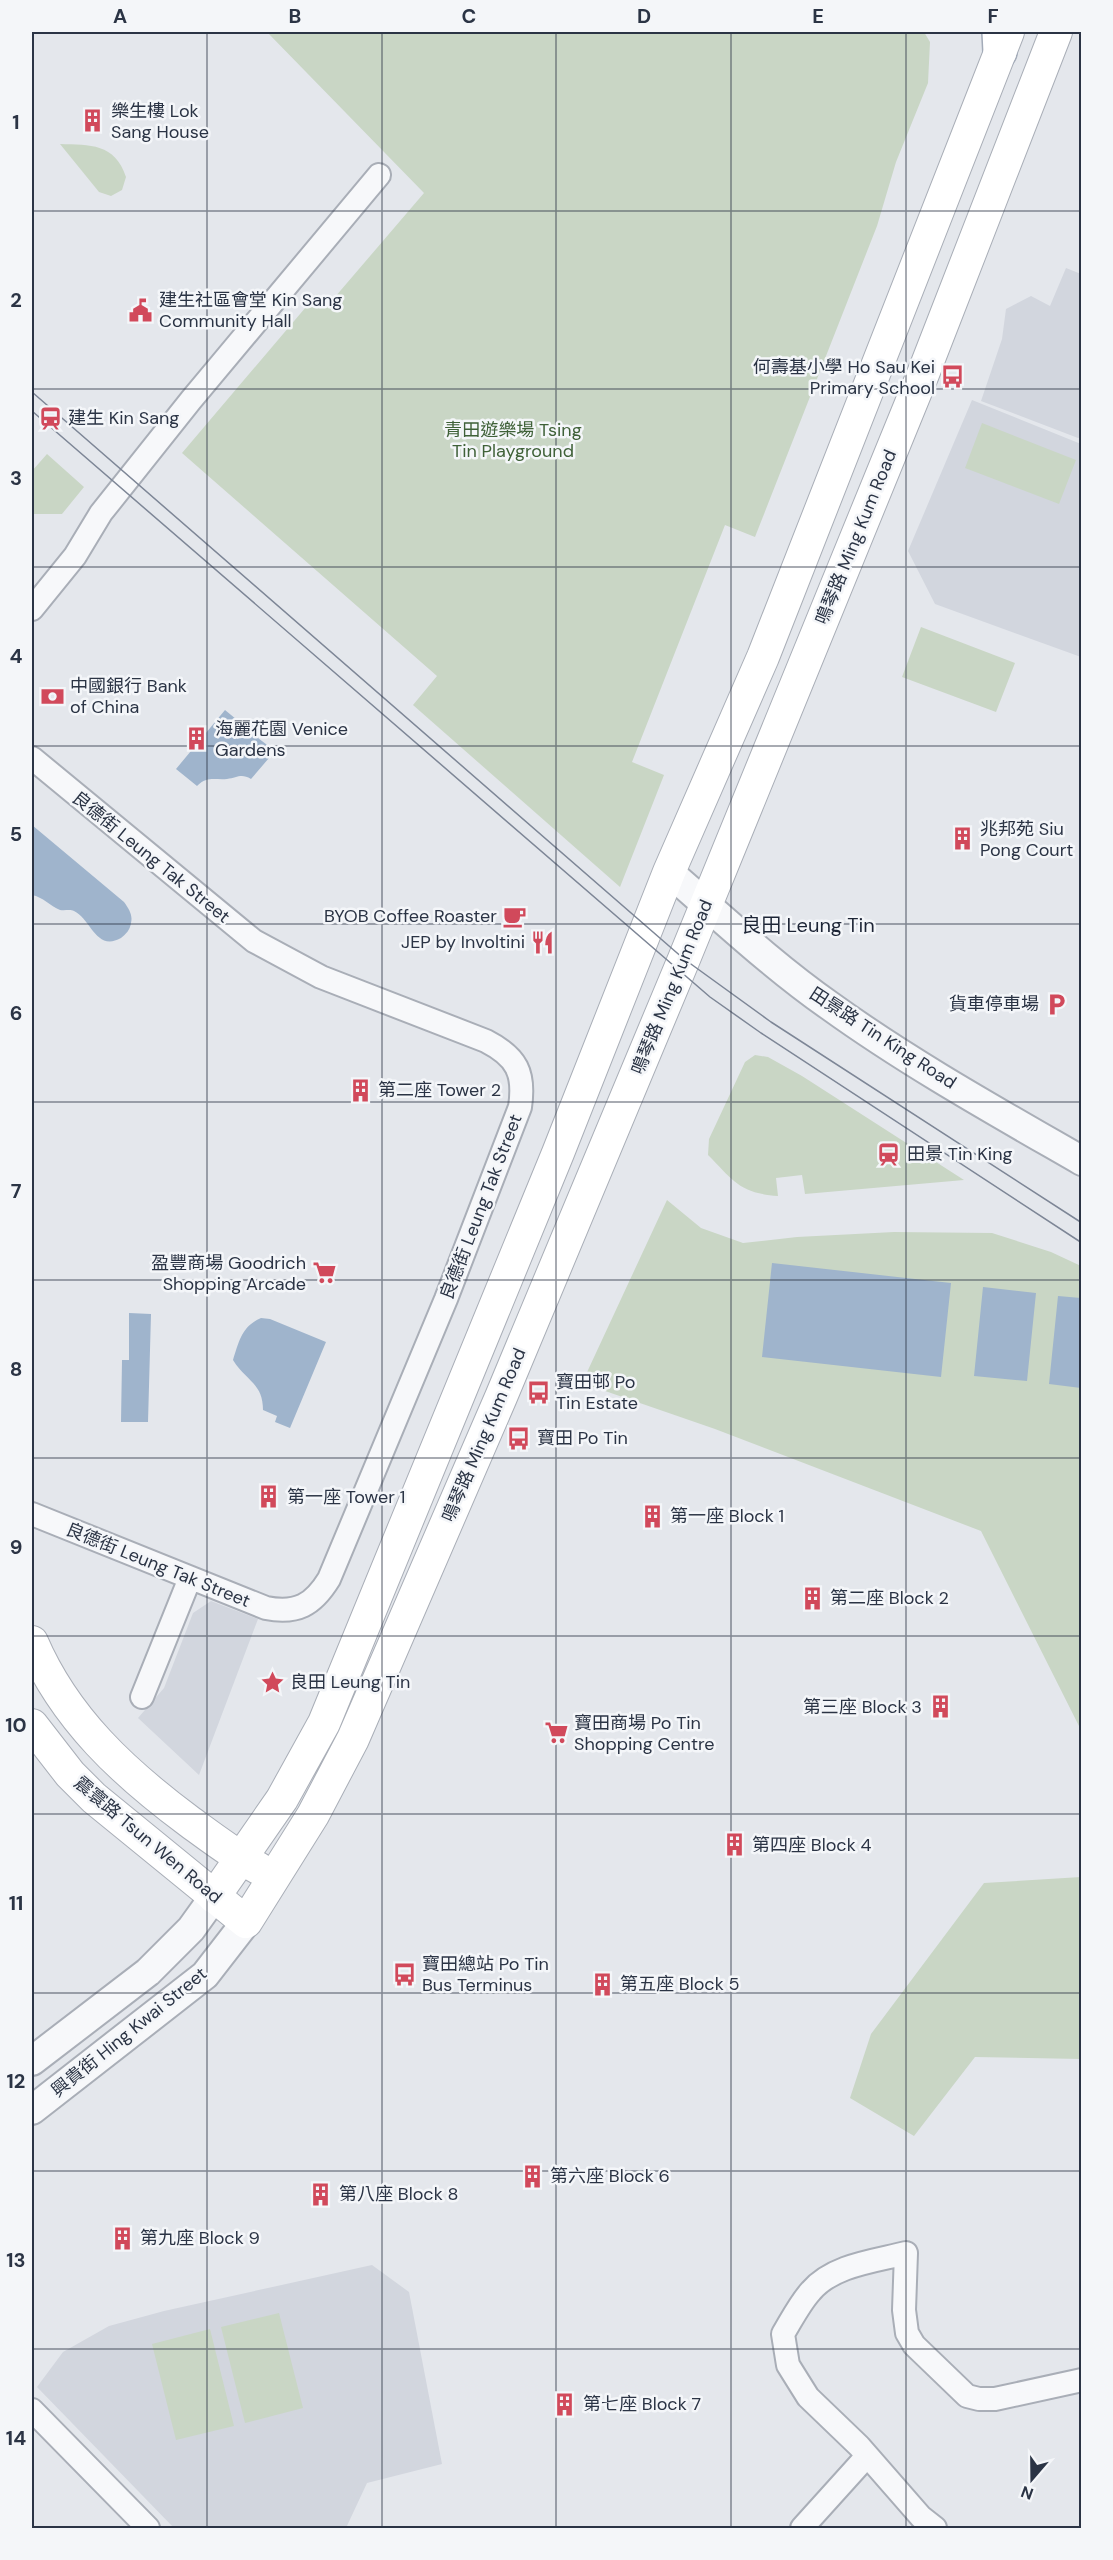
<svg xmlns="http://www.w3.org/2000/svg" width="1113" height="2560" font-family="'DM Sans','Noto Sans TC',sans-serif">
	<style>
		.built { fill: #d2d6de }
		.green { fill: #c9d6c5 }
		.water { fill: #9fb4cc }
		.lines { fill: none; stroke-linecap: round; stroke-linejoin: round }
		.minor-casing { stroke: #a9aeb7; stroke-width: 26 }
		.tertiary-casing { stroke: #a9aeb7; stroke-width: 32 }
		.secondary-casing { stroke: #a9aeb7; stroke-width: 34 }
		.primary-casing { stroke: #a3abb8; stroke-width: 36 }
		.minor { stroke: #f7f8fa; stroke-width: 22 }
		.tertiary { stroke: #f7f8fa; stroke-width: 28 }
		.secondary { stroke: #fff; stroke-width: 32 }
		.primary { stroke: #fff; stroke-width: 33 }
		.tram { stroke: #7d8696; stroke-width: 1.5 }
		.grid { fill: none; stroke: #2b3445; stroke-width: 1.5; stroke-opacity: 0.55 }
		.labels { text-anchor: middle; stroke-width: 5; stroke-linejoin: round; paint-order: stroke }
		.poi-label { font-size: 18px; fill: #2b3445; stroke: #f4f6f9; text-anchor: start }
		.park-label { font-size: 18px; fill: #3f6138; stroke: #f4f6f9 }
		.street-label { font-size: 18px; fill: #2b3445; stroke: #f4f6f9 }
		.neighbourhood-label { font-size: 20px; fill: #1d2536; stroke: #f4f6f9 }
		.neatline { fill: none; stroke: #2b3445; stroke-width: 2 }
		.grid-label { font-size: 20px; text-anchor: middle; font-weight: bold; fill: #2b3445 }
	</style>
	<rect width="100%" height="100%" fill="#e4e7ec"/>
	<path class="built" d="M1066 268 1081 274 1082 437 1078 438 981 401 1002 339 1006 309 1031 296 1050 306Z
		M972 400 1081 444V657L935 604 908 551Z
		M211 1601 258 1619 199 1775 138 1718 164 1688 193 1613Z
		M372 2265 409 2292 442 2464 367 2483 346 2528H174L37 2387 63 2352 109 2326 164 2311Z"/>
	<path class="green" d="M267 32H924L930 42 928 83 896 162 877 226 755 537 725 525 632 762 664 775 620 887 413 705 437 676 182 453 317 294 329 304 424 193Z
		M60 144C90 145 115 143 126 177L122 190 111 196 99 192Z
		M982 423 1076 460 1059 504 965 468Z
		M47 454 84 487 62 514H32V471Z
		M921 627 1015 663 996 712 902 677Z
		M755 1055 768 1057 802 1076 964 1180 805 1194 802 1175 776 1178 778 1196C739 1193 734 1181 708 1155L709 1139 745 1062Z
		M667 1200 701 1228 743 1243 797 1237 894 1232 992 1233 1051 1252 1081 1266V1730L981 1531 715 1429 582 1383Z
		M1081 1877V2059L975 2057 914 2136 850 2098 871 2034 984 1883Z
		M279 2313 303 2408 245 2423 221 2327Z
		M210 2329 234 2426 176 2440 152 2344Z"/>
	<path class="water" d="M225 710 242 724 251 720 257 723 260 733 258 738 275 751 251 779C241 773 237 778 227 779 214 780 207 776 197 786L176 769Z
		M32 825 124 902C129 909 133 915 131 923 130 930 126 934 121 938 96 952 91 919 74 911 70 909 65 911 60 910 50 906 43 897 32 895Z
		M772 1263 951 1283 941 1377 762 1357Z
		M983 1287 1036 1293 1027 1381 974 1376Z
		M1058 1296 1081 1298V1388L1049 1384Z
		M129 1313 151 1314 148 1422H121L122 1360H129Z
		M261 1318 270 1319 326 1342 290 1428 275 1422 277 1416 263 1410C263 1383 246 1381 233 1360 239 1341 242 1326 261 1318Z"/>
	<g class="lines">
		<defs>
			<path id="minor" d="M32 609 75 556 101 513 191 400 379 175
				M32 758 254 941 321 977 486 1041C517 1057 525 1073 520 1107L446 1299 329 1579C313 1605 297 1614 266 1608L32 1514
				M142 1697 190 1578
				M32 2410 148 2528
				M802 2528 867 2456
				M935 2528 921 2517 859 2446 808 2397 788 2365 783 2334C792 2319 800 2303 811 2291 833 2265 875 2261 906 2253L904 2310 907 2333 914 2345 967 2396 979 2399H995L1082 2380"/>
			<path id="tertiary" d="M669 872C722 918 773 966 830 1006 909 1063 997 1112 1082 1161
				M32 2061 148 1972 191 1929 214 1897
				M32 2110 205 1975 246 1922"/>
			<path id="secondary" d="M32 1642C65 1719 124 1773 190 1822 212 1838 234 1855 258 1868
				M32 1725 70 1774 94 1798 246 1922 313 1815 353 1739 501 1397 684 959 923 374 1056 32
				M214 1897 282 1799 324 1723 558 1153 669 872 763 657 1008 32"/>
			<path id="primary" d="M999 32 1000 52"/>
		</defs>
		<use href="#minor" class="minor-casing"/>
		<use href="#tertiary" class="tertiary-casing"/>
		<use href="#secondary" class="secondary-casing"/>
		<use href="#primary" class="primary-casing"/>
		<use href="#minor" class="minor"/>
		<use href="#tertiary" class="tertiary"/>
		<use href="#secondary" class="secondary"/>
		<use href="#primary" class="primary"/>
		<path class="tram" d="M32 392 684 959 771 1022 1082 1223
			M32 411 710 997 761 1033 1082 1243"/>
	</g>
	<path class="grid" d="M207 32V2528M382 32V2528M556 32V2528M731 32V2528M906 32V2528M32 211H1082M32 389H1082M32 567H1082M32 746H1082M32 924H1082M32 1102H1082M32 1280H1082M32 1458H1082M32 1636H1082M32 1814H1082M32 1993H1082M32 2171H1082M32 2349H1082"/>
	<defs>
		<symbol id="building-bare" viewBox="-9 -9 18 18"><path d="M-4-6H4V6H1V3H-1V6H-4ZM-2.5-4.3h1.7v1.8h-1.7ZM.8-4.3h1.7v1.8H.8ZM-2.5-1h1.7V.8h-1.7ZM.8-1h1.7V.8H.8Z" fill="#d1495b" stroke="#f4f6f9" stroke-width="2.5" paint-order="stroke"/></symbol>
		<symbol id="civic-bare" viewBox="-9 -9 18 18"><path d="M-.6-6.5H3V-4.5H.6V-3L4-1V1h2V6H-6V1h2V-1L-.6-3ZM-1.2 2.5V6h2.4V2.5Z" fill="#d1495b" stroke="#f4f6f9" stroke-width="2.5" paint-order="stroke"/></symbol>
		<symbol id="bus-bare" viewBox="-9 -9 18 18"><path d="M-5-6H5V4H4V6H2V4H-2V6H-4V4H-5ZM-3.5-4V0h7V-4ZM-3.5 1.2v1.5H-2V1.2ZM2 1.2v1.5H3.5V1.2Z" fill="#d1495b" stroke="#f4f6f9" stroke-width="2.5" paint-order="stroke"/></symbol>
		<symbol id="station-bare" viewBox="-9 -9 18 18"><path d="M-3-6H3Q5-6 5-4V2Q5 4 3 4L4.5 6H3L1.5 4h-3L-3 6H-4.5L-3 4Q-5 4-5 2V-4Q-5-6-3-6ZM-3.5-4v3h7v-3ZM-3.5 1v1.5H-2V1ZM2 1v1.5H3.5V1Z" fill="#d1495b" stroke="#f4f6f9" stroke-width="2.5" paint-order="stroke"/></symbol>
		<symbol id="bank-bare" viewBox="-9 -9 18 18"><path d="M-6-4H6V4H-6ZM0-2.3a2.3 2.3 0 1 0 0 4.6a2.3 2.3 0 1 0 0-4.6Z" fill="#d1495b" stroke="#f4f6f9" stroke-width="2.5" paint-order="stroke"/></symbol>
		<symbol id="cafe-bare" viewBox="-9 -9 18 18"><path d="M-5.5-4.5H6V0H3Q3 3.5 0 3.5H-2.5Q-5.5 3.5-5.5 0ZM3-3.2v2h1.7v-2ZM-6 4.5H4V6H-6Z" fill="#d1495b" stroke="#f4f6f9" stroke-width="2.5" paint-order="stroke"/></symbol>
		<symbol id="restaurant-bare" viewBox="-9 -9 18 18"><path d="M-5-6h1v4h1v-4h1v4h1v-4h1v5L-1.5 .5V6h-2V.5L-5-1ZM5-6V6H3V1.5H1.5Q1.5-4 5-6Z" fill="#d1495b" stroke="#f4f6f9" stroke-width="2.5" paint-order="stroke"/></symbol>
		<symbol id="parking-bare" viewBox="-9 -9 18 18"><path d="M-3.5-5.5H1a3.5 3.5 0 0 1 0 7H-1V5.5H-3.5ZM-1-3.4V-.6H.8a1.4 1.4 0 0 0 0-2.8Z" fill="#d1495b" stroke="#f4f6f9" stroke-width="2.5" paint-order="stroke"/></symbol>
		<symbol id="supermarket-bare" viewBox="-9 -9 18 18"><path d="M-6-5.5h2.5l.6 2H6L4.5 2H-2.5L-4.4-4H-6ZM-1.5 3.2a1.3 1.3 0 1 0 .1 0ZM3 3.2a1.3 1.3 0 1 0 .1 0Z" fill="#d1495b" stroke="#f4f6f9" stroke-width="2.5" paint-order="stroke"/></symbol>
		<symbol id="sight-bare" viewBox="-9 -9 18 18"><path d="M0-6L1.8-2.2L6-1.7L2.9 1.2L3.7 5.4L0 3.3L-3.7 5.4L-2.9 1.2L-6-1.7L-1.8-2.2Z" fill="#d1495b" stroke="#f4f6f9" stroke-width="2.5" paint-order="stroke"/></symbol>
	</defs>
	<g fill-rule="evenodd">
		<use href="#building-bare" x="76" y="104" width="33" height="33"/>
		<use href="#civic-bare" x="124" y="294" width="33" height="33"/>
		<use href="#bus-bare" x="936" y="360" width="33" height="33"/>
		<use href="#station-bare" x="34" y="402" width="33" height="33"/>
		<use href="#bank-bare" x="36" y="680" width="33" height="33"/>
		<use href="#building-bare" x="180" y="722" width="33" height="33"/>
		<use href="#building-bare" x="946" y="822" width="33" height="33"/>
		<use href="#cafe-bare" x="498" y="900" width="33" height="33"/>
		<use href="#restaurant-bare" x="526" y="926" width="33" height="33"/>
		<use href="#parking-bare" x="1040" y="988" width="33" height="33"/>
		<use href="#building-bare" x="344" y="1074" width="33" height="33"/>
		<use href="#station-bare" x="872" y="1138" width="33" height="33"/>
		<use href="#supermarket-bare" x="308" y="1256" width="33" height="33"/>
		<use href="#bus-bare" x="522" y="1376" width="33" height="33"/>
		<use href="#bus-bare" x="502" y="1422" width="33" height="33"/>
		<use href="#building-bare" x="252" y="1480" width="33" height="33"/>
		<use href="#building-bare" x="636" y="1500" width="33" height="33"/>
		<use href="#building-bare" x="796" y="1582" width="33" height="33"/>
		<use href="#sight-bare" x="256" y="1666" width="33" height="33"/>
		<use href="#building-bare" x="924" y="1690" width="33" height="33"/>
		<use href="#supermarket-bare" x="540" y="1716" width="33" height="33"/>
		<use href="#building-bare" x="718" y="1828" width="33" height="33"/>
		<use href="#bus-bare" x="388" y="1958" width="33" height="33"/>
		<use href="#building-bare" x="586" y="1968" width="33" height="33"/>
		<use href="#building-bare" x="516" y="2160" width="33" height="33"/>
		<use href="#building-bare" x="304" y="2178" width="33" height="33"/>
		<use href="#building-bare" x="106" y="2222" width="33" height="33"/>
		<use href="#building-bare" x="548" y="2388" width="33" height="33"/>
	</g>
	<g class="labels">
		<g class="poi-label">
			<text x="111" y="117">樂生樓 Lok<tspan x="111" dy="21">Sang House</tspan></text>
			<text x="159" y="306">建生社區會堂 Kin Sang<tspan x="159" dy="21">Community Hall</tspan></text>
			<text x="935" y="373" text-anchor="end">何壽基小學 Ho Sau Kei<tspan x="935" dy="21">Primary School</tspan></text>
			<text x="68" y="424">建生 Kin Sang</text>
			<text x="70" y="692">中國銀行 Bank<tspan x="70" dy="21">of China</tspan></text>
			<text x="215" y="735">海麗花園 Venice<tspan x="215" dy="21">Gardens</tspan></text>
			<text x="980" y="835">兆邦苑 Siu<tspan x="980" dy="21">Pong Court</tspan></text>
			<text x="497" y="922" text-anchor="end">BYOB Coffee Roaster</text>
			<text x="525" y="948" text-anchor="end">JEP by Involtini</text>
			<text x="1039" y="1010" text-anchor="end">貨車停車場</text>
			<text x="378" y="1096">第二座 Tower 2</text>
			<text x="907" y="1160">田景 Tin King</text>
			<text x="306" y="1269" text-anchor="end">盈豐商場 Goodrich<tspan x="306" dy="21">Shopping Arcade</tspan></text>
			<text x="556" y="1388">寶田邨 Po<tspan x="556" dy="21">Tin Estate</tspan></text>
			<text x="537" y="1444">寶田 Po Tin</text>
			<text x="287" y="1503">第一座 Tower 1</text>
			<text x="670" y="1522">第一座 Block 1</text>
			<text x="830" y="1604">第二座 Block 2</text>
			<text x="290" y="1688">良田 Leung Tin</text>
			<text x="922" y="1713" text-anchor="end">第三座 Block 3</text>
			<text x="574" y="1729">寶田商場 Po Tin<tspan x="574" dy="21">Shopping Centre</tspan></text>
			<text x="752" y="1851">第四座 Block 4</text>
			<text x="422" y="1970">寶田總站 Po Tin<tspan x="422" dy="21">Bus Terminus</tspan></text>
			<text x="620" y="1990">第五座 Block 5</text>
			<text x="550" y="2182">第六座 Block 6</text>
			<text x="339" y="2200">第八座 Block 8</text>
			<text x="140" y="2244">第九座 Block 9</text>
			<text x="583" y="2410">第七座 Block 7</text>
		</g>
		<g class="park-label">
			<text x="513" y="436">青田遊樂場 Tsing<tspan x="513" dy="21">Tin Playground</tspan></text>
		</g>
		<g class="street-label">
			<text transform="translate(856 537) rotate(-68)" y="6">鳴琴路 Ming Kum Road</text>
			<text transform="translate(151 857) rotate(39)" y="6">良德街 Leung Tak Street</text>
			<text transform="translate(672 987) rotate(-68)" y="6">鳴琴路 Ming Kum Road</text>
			<text transform="translate(883 1038) rotate(33)" y="6">田景路 Tin King Road</text>
			<text transform="translate(481 1207) rotate(-69)" y="6">良德街 Leung Tak Street</text>
			<text transform="translate(484 1435) rotate(-67)" y="6">鳴琴路 Ming Kum Road</text>
			<text transform="translate(158 1565) rotate(22)" y="6">良德街 Leung Tak Street</text>
			<text transform="translate(148 1840) rotate(40)" y="6">震寰路 Tsun Wen Road</text>
			<text transform="translate(129 2032) rotate(-39)" y="6">興貴街 Hing Kwai Street</text>
		</g>
		<g class="neighbourhood-label">
			<text x="808" y="932">良田 Leung Tin</text>
		</g>
	</g>
	<rect width="1113" height="2560" fill="none" stroke="#f4f6f9" stroke-width="66"/>
	<g transform="translate(1032 2479) rotate(200)" stroke="#f4f6f9" stroke-width="4.5" paint-order="stroke">
	<path d="M0-4.5L10 22L0 15L-10 22Z" fill="#2b3445"/>
	<text y="-9" font-size="16" font-weight="bold" text-anchor="middle" fill="#2b3445">N</text>
	</g>
	<rect x="33" y="33" width="1047" height="2494" class="neatline"/>
	<g class="grid-label">
		<text x="120" y="23">A</text>
		<text x="295" y="23">B</text>
		<text x="469" y="23">C</text>
		<text x="644" y="23">D</text>
		<text x="818" y="23">E</text>
		<text x="993" y="23">F</text>
		<text x="16" y="129">1</text>
		<text x="16" y="307">2</text>
		<text x="16" y="485">3</text>
		<text x="16" y="663">4</text>
		<text x="16" y="841">5</text>
		<text x="16" y="1020">6</text>
		<text x="16" y="1198">7</text>
		<text x="16" y="1376">8</text>
		<text x="16" y="1554">9</text>
		<text x="16" y="1732">10</text>
		<text x="16" y="1910">11</text>
		<text x="16" y="2088">12</text>
		<text x="16" y="2267">13</text>
		<text x="16" y="2445">14</text>
	</g>
</svg>
